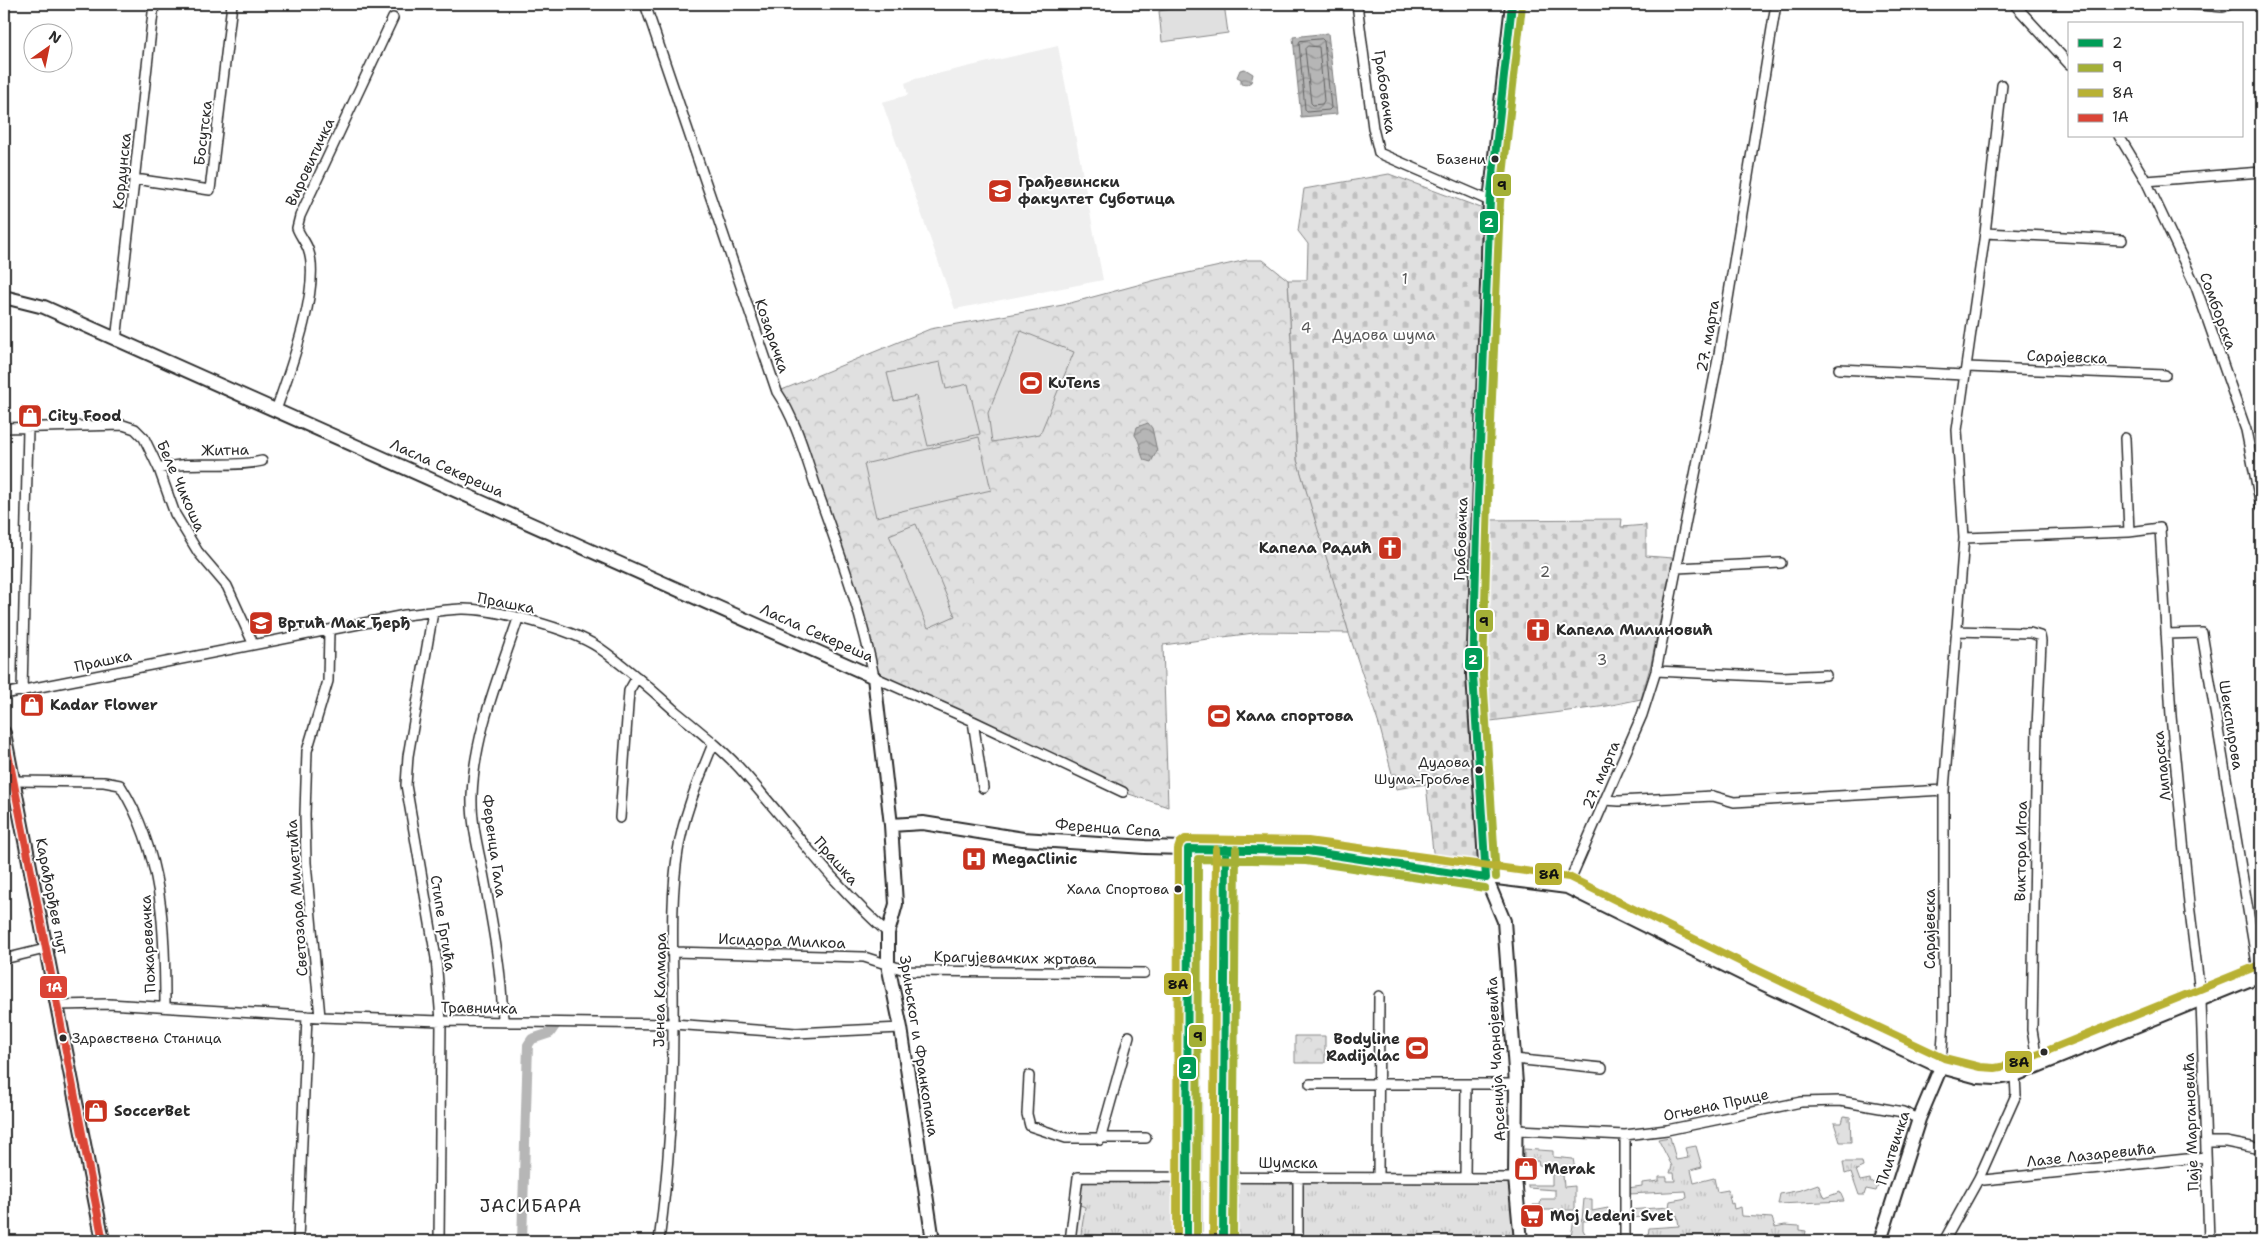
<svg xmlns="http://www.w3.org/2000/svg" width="2265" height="1245" font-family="'Shantell Sans',sans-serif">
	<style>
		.built { fill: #efefef }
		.grass { fill: url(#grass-tufts); stroke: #868686 }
		.cemetery { fill: url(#cemetery-stones); stroke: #868686 }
		.park { fill: url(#park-crowns); stroke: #868686 }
		.pitch { fill: #e0e0e0; stroke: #868686 }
		.water { fill: url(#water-waves); stroke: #7e7e7e }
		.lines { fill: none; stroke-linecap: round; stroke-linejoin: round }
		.shore { stroke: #636363; stroke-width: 1 }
		.canal { stroke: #b6b6b6; stroke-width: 10 }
		.street-casing { stroke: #2b2b2b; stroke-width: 12 }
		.secondary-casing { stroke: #2b2b2b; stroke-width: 16 }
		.street { stroke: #fff; stroke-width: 9 }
		.secondary { stroke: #fff; stroke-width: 12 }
		.bus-1-casing { stroke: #fff; stroke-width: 11 }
		.bus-2-casing { stroke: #fff; stroke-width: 11 }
		.bus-3-casing { stroke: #fff; stroke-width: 11 }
		.bus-4-casing { stroke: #fff; stroke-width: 11 }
		.bus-1 { stroke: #009d57; stroke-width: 8 }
		.bus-2 { stroke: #a4b036; stroke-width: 8 }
		.bus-3 { stroke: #b8b133; stroke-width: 8 }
		.bus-4 { stroke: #db4436; stroke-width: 8 }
		.bus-dot { fill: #2b2b2b; stroke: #fff; stroke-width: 2 }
		.labels { text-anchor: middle; stroke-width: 4; stroke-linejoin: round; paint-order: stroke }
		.bus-label { font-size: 14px; fill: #2b2b2b; stroke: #fff; text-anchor: end }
		.street-label { font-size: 15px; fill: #2b2b2b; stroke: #fff }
		.poi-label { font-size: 15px; font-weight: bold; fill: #2b2b2b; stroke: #fff; text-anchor: start }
		.park-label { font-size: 15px; fill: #585858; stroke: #fff }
		.quarter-label { font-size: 18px; letter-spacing: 1px; fill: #2b2b2b; stroke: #fff }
		.line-badge { stroke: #fff; stroke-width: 2 }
		.badge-label { font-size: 14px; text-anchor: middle; font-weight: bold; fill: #fff }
		.pale-badge-label { font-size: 14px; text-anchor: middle; font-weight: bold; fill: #111 }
	</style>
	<defs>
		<pattern id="grass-tufts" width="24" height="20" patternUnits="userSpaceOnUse" patternTransform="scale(1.25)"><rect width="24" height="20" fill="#e0e0e0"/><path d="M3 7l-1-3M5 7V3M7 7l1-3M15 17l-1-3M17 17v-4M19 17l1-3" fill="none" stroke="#c0c0c0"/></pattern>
		<pattern id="cemetery-stones" width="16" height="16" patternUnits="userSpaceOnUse" patternTransform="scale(1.25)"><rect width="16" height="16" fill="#e0e0e0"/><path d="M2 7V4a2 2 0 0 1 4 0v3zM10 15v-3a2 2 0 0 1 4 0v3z" fill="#c0c0c0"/></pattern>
		<pattern id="park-crowns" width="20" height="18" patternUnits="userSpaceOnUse" patternTransform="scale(1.25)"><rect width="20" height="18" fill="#e0e0e0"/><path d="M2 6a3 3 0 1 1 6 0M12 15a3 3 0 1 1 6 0" fill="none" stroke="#c0c0c0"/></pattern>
		<pattern id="water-waves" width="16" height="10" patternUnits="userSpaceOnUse" patternTransform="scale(1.25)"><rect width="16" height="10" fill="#b6b6b6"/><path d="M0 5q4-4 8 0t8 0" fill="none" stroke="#949494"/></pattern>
	</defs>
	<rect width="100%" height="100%" fill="#fff"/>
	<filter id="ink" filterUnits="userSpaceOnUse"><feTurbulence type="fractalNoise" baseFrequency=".02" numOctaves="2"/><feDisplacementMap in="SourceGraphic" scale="10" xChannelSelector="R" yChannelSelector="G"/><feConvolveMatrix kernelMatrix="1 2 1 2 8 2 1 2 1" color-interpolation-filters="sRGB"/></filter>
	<g filter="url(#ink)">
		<path class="built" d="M1058 46 1103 280 955 309 882 102 908 95 905 83 915 79Z
			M1078 1204 1085 1207 1080 1241H1073Z"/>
		<path class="grass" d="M1844 1116 1850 1117 1851 1142H1840L1834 1123H1842Z
			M1670 1137 1676 1160 1688 1158 1685 1148 1696 1146 1702 1167 1691 1170 1694 1183 1714 1178 1717 1192 1728 1190 1731 1204 1733 1203 1734 1209 1741 1207 1742 1216 1772 1218 1775 1227 1785 1225 1799 1226V1230L1806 1231 1804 1241H1747L1746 1234 1740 1235 1737 1241H1636V1237L1648 1236 1649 1228 1679 1226 1677 1215 1629 1218 1628 1210 1669 1207 1670 1201 1687 1198 1686 1191 1629 1194 1628 1188 1642 1186V1183L1659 1181V1177H1667V1181H1675L1674 1173H1670L1672 1166 1658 1139Z
			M1524 1149 1553 1151V1157L1573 1159 1575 1168 1539 1165 1538 1161H1524Z
			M1843 1162H1862L1863 1167 1856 1170 1860 1181 1870 1179 1871 1183 1880 1181 1876 1191 1866 1189 1864 1195H1859L1851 1172 1845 1174Z
			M1552 1174 1563 1175 1564 1187 1575 1186V1210H1533V1205H1540L1541 1199H1555V1190L1528 1188V1185H1552Z
			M1186 1178V1186L1181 1188 1180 1241H1080L1085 1207 1078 1204 1080 1179Z
			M1513 1180 1519 1241H1230V1188L1225 1185 1226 1181Z
			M1818 1184 1824 1198 1840 1192 1844 1201 1778 1204 1780 1194 1801 1190Z
			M1192 1185 1201 1186 1200 1241H1191Z
			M1213 1186H1221L1220 1241H1213Z
			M1584 1199H1592V1211L1608 1208 1609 1213H1615V1218L1583 1221V1230L1586 1235 1571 1236 1574 1220H1582Z"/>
		<path class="cemetery" d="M1389 174 1481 208 1480 314 1468 674 1482 873 1435 871 1426 784 1396 789 1380 728 1335 591 1297 460 1288 280H1307L1308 244 1298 231 1304 189Z
			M1622 519 1621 527 1646 525V556L1673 558 1651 664 1641 699 1607 706 1483 722 1480 673 1484 520Z"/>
		<path class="park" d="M1247 260H1263L1288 280 1297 460 1349 633 1261 632 1163 645 1168 807 1123 792 874 677 868 645 791 417 777 392 930 329 1063 305 1156 280Z
			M1295 1036H1325V1063H1295Z"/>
		<path class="pitch" d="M1203 4H1224L1228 33 1162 42 1159 11Z
			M1021 331 1074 352 1040 434 992 442 988 413Z
			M940 362 946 389 968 384 980 434 928 446 916 396 894 401 887 373Z
			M979 437 991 490 876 517 864 464Z
			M916 524 955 616 928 628 889 535Z"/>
		<path class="water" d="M1328 33 1337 114 1301 117 1293 37Z
			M1245 69 1253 74 1251 82 1246 85 1241 84V79L1237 77 1240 70Z
			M1148 423 1152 428 1157 451 1151 462 1144 460C1139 451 1142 445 1135 435L1137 427Z"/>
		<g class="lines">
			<path class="shore" d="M1322 39 1324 41 1331 108 1329 110 1307 112 1305 109 1299 43 1300 41Z
				M1308 46 1319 47 1324 101 1322 104 1313 105 1311 103 1305 49Z"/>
			<path class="canal" d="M522 1241 528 1045 532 1039 550 1033 557 1023"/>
			<defs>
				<path id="street" d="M645 4 777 392C796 420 805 455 816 487 838 549 862 612 874 677L973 721 1123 792
					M1357 4 1373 128 1379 153 1490 201
					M2014 4 2069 64
					M2189 4 2223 7 2230 4
					M2119 136 2146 181 2196 287 2246 430 2261 506
					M135 179 210 190 232 4
					M2146 181 2261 172
					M1985 233 2122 240
					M116 341 154 4
					M1967 367 2165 375
					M1839 369 1964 375
					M276 410C289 373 322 286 308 249 305 241 300 236 297 228L300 216 393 18
					M4 428 123 425 135 429 144 438 159 469 175 514 198 552 227 586 253 643
					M2125 438 2129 532
					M159 469C193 459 227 469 262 461
					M1964 538 2129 532 2160 528 2171 716 2189 904 2201 1001 2209 1241
					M1677 568 1781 563
					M433 612 408 756 406 785 436 958 441 1021 439 1241
					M1956 631 2030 633 2040 636 2041 641 2037 728 2032 1030 2038 1066
					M2166 634 2202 633 2259 976
					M1656 671 1782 677 1826 675
					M22 692 28 428
					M4 694 405 615C423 613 442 610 461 609 494 608 571 629 598 647 625 666 650 688 674 710 698 730 724 750 744 773 792 827 833 885 888 933
					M973 721 983 788
					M13 781 104 782 120 785C163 853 165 928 165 1007
					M1605 800 1619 801 1713 796 1734 802 1944 790
					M620 818 629 691 637 677
					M1207 849V1241
					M1567 887 1642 715 1656 671 1719 354 1776 4
					M673 952 864 957 908 971 1144 973
					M4 959 45 949
					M57 1005 109 1004 320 1017 441 1021 673 1024 796 1033 901 1028
					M320 1017 306 863 305 814 307 751 328 681 329 630
					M503 1022C502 974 493 926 484 878 479 852 471 823 472 796 474 735 499 676 518 619
					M1514 1059 1602 1068
					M1941 1067 1944 1019V790L1964 538 1957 430 1985 233 2002 85
					M1029 1076 1027 1114 1030 1126 1066 1138H1146
					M1310 1084H1516
					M1517 1130 1625 1135 1667 1130 1801 1102 1840 1101 1903 1112 1919 1119
					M1625 1135V1241
					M1100 1140 1129 1036
					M2206 1142H2226L2261 1149
					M1378 1177 1379 996
					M1465 1178 1466 1084
					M1979 1178 1984 1180 2206 1157
					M298 1241 307 1016
					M659 1241C669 1169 673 1095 673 1022 674 966 669 907 678 851 684 813 699 779 713 744
					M1070 1241 1078 1177 1515 1178
					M1298 1241V1177
					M1944 1241 1979 1178 2016 1095 2015 1075"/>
				<path id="secondary" d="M1512 4 1490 201 1473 675 1486 878 1504 921 1516 1084 1515 1178 1521 1241
					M4 297 44 307 874 677 891 825 896 904 888 933V965L901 1028 933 1241
					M4 733 103 1241
					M891 825 923 823 1023 839 1145 847 1307 851 1441 871 1567 887 1753 979 1941 1067 1978 1077 1996 1078 2015 1075 2261 975
					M1187 1241 1188 849
					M1223 1241 1226 849
					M1880 1241 1919 1119 1941 1067"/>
			</defs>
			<use href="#street" class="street-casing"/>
			<use href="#secondary" class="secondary-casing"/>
			<use href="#street" class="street"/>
			<use href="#secondary" class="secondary"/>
			<defs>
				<path id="bus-1" d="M1486 878 1473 675 1478 495 1490 201 1512 4
					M1187 1241 1188 849 1307 851 1486 878
					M1223 1241 1226 849"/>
				<path id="bus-2" d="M1496 877 1483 675 1488 495 1500 202 1522 5
					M1197 1241 1198 859 1306 861 1485 888
					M1233 1241 1236 849"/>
				<path id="bus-3" d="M1177 1241 1178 849 1180 843 1185 839 1308 841 1569 877 1757 970 1944 1058 1980 1067 1995 1068 2012 1065 2257 966
					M1213 1241 1216 849"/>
				<path id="bus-4" d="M4 733 103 1241"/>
			</defs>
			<use href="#bus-1" class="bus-1-casing"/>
			<use href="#bus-2" class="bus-2-casing"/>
			<use href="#bus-3" class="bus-3-casing"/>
			<use href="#bus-4" class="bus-4-casing"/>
			<use href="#bus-1" class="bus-1"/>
			<use href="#bus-2" class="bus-2"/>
			<use href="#bus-3" class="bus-3"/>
			<use href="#bus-4" class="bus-4"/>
		</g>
	</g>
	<defs>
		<symbol id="university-square" viewBox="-11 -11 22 22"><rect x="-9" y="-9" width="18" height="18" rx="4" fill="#c8321e" stroke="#fff"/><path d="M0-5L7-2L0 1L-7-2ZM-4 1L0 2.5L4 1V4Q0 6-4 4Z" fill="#fff"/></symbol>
		<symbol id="stadium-square" viewBox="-11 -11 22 22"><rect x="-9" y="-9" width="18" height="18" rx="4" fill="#c8321e" stroke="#fff"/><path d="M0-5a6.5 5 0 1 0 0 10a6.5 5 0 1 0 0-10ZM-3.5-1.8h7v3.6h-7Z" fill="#fff"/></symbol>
		<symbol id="shop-square" viewBox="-11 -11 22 22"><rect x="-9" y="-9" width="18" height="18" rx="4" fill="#c8321e" stroke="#fff"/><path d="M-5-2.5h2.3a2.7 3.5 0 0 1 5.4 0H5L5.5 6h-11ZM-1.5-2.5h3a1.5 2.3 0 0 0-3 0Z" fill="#fff"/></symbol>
		<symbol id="church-square" viewBox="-11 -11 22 22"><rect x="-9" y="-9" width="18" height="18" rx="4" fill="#c8321e" stroke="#fff"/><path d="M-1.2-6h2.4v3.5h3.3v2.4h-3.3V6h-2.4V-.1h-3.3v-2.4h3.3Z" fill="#fff"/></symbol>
		<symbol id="school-square" viewBox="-11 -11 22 22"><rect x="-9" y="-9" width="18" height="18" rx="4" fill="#c8321e" stroke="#fff"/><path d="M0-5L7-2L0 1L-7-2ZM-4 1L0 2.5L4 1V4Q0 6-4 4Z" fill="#fff"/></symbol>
		<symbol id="hospital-square" viewBox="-11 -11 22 22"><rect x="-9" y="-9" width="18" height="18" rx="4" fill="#c8321e" stroke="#fff"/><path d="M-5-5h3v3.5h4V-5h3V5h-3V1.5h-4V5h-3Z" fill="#fff"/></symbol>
		<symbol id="supermarket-square" viewBox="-11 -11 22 22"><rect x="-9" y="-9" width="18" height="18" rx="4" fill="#c8321e" stroke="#fff"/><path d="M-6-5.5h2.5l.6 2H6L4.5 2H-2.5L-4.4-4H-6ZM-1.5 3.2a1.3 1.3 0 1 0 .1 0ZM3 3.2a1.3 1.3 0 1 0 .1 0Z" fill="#fff"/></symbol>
	</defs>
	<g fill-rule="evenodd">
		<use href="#university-square" x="986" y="177" width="28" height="28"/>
		<use href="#stadium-square" x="1017" y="369" width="28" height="28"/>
		<use href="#shop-square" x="16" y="402" width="28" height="28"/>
		<use href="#church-square" x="1376" y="534" width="28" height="28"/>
		<use href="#school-square" x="247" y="609" width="28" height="28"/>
		<use href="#church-square" x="1524" y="616" width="28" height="28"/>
		<use href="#shop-square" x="18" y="691" width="28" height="28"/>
		<use href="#stadium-square" x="1205" y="702" width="28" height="28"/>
		<use href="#hospital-square" x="960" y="845" width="28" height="28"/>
		<use href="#stadium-square" x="1403" y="1034" width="28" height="28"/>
		<use href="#shop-square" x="82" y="1097" width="28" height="28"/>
		<use href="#shop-square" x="1512" y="1155" width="28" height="28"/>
		<use href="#supermarket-square" x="1518" y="1202" width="28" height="28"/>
	</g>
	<g class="bus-dot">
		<circle cx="1495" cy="159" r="4.5"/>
		<circle cx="1479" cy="770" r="4.5"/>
		<circle cx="1178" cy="889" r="4.5"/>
		<circle cx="63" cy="1038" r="4.5"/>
		<circle cx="2044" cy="1052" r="4.5"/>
	</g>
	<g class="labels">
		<g class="bus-label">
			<text x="1486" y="164">Базени</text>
			<text x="1470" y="767">Дудова<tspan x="1470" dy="17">Шума-Гробље</tspan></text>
			<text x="1169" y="894">Хала Спортова</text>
			<text x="72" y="1043" text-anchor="start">Здравствена Станица</text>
		</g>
		<g class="street-label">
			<text transform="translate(1385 92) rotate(82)" y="5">Грабовачка</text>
			<text transform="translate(203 133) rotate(-83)" y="5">Босутска</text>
			<text transform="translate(310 162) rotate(-65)" y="5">Вировитичка</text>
			<text transform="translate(122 171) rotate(-84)" y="5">Кордунска</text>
			<text transform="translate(2218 311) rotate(70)" y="5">Сомборска</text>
			<text transform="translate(772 336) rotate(71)" y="5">Козарачка</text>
			<text transform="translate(1708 336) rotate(-80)" y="5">27. марта</text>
			<text transform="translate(2067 357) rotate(2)" y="5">Сарајевска</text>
			<text transform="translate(225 450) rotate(-1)" y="5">Житна</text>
			<text transform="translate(447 468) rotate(24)" y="5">Ласла Секереша</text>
			<text transform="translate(181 486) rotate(66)" y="5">Беле Чикоша</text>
			<text transform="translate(1461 539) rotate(-88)" y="5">Грабовачка</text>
			<text transform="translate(506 603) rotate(11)" y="5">Прашка</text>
			<text transform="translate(817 633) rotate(24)" y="5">Ласла Секереша</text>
			<text transform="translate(103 661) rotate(-12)" y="5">Прашка</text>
			<text transform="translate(2231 725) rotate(81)" y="5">Шекспирова</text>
			<text transform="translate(2162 766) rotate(-96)" y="5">Липарска</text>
			<text transform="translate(1601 775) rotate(-67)" y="5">27. марта</text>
			<text transform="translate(1108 828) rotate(4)" y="5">Ференца Сепа</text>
			<text transform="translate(494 846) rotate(82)" y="5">Ференца Гала</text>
			<text transform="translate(2021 851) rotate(-89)" y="5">Виктора Игоа</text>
			<text transform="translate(836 861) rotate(49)" y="5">Прашка</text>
			<text transform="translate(52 896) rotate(79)" y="5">Карађорђев пут</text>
			<text transform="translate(297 898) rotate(-94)" y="5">Светозара Милетића</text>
			<text transform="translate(443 923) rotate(81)" y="5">Стипе Гргића</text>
			<text transform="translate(1930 929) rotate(-90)" y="5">Сарајевска</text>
			<text transform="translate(782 941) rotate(2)" y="5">Исидора Милкоа</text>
			<text transform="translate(148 944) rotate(-93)" y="5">Пожаревачка</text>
			<text transform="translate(1015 958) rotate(1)" y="5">Крагујевачких жртава</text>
			<text transform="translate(660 990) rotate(-89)" y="5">Јенеа Калмара</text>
			<text transform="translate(479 1008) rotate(1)" y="5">Травничка</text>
			<text transform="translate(919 1046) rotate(81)" y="5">Зрињског и Франкопана</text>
			<text transform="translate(1496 1059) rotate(-93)" y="5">Арсенија Чарнојевића</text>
			<text transform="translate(1716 1105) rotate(-12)" y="5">Огњена Прице</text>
			<text transform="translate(2191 1122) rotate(-92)" y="5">Паје Маргановића</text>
			<text transform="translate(1893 1148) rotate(-72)" y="5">Плитвичка</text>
			<text transform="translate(2091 1155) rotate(-6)" y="5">Лазе Лазаревића</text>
			<text x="1288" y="1168">Шумска</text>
		</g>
		<g class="poi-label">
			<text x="1018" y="187">Грађевински<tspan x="1018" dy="17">факултет Суботица</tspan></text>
			<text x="1048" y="388">KuTens</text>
			<text x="48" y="421">City Food</text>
			<text x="1372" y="553" text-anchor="end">Капела Радић</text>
			<text x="278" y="628">Вртић Мак Ђерђ</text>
			<text x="1556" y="635">Капела Милиновић</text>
			<text x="50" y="710">Kadar Flower</text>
			<text x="1236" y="721">Хала спортова</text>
			<text x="992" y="864">MegaClinic</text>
			<text x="1400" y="1044" text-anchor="end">Bodyline<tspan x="1400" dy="17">Radijalac</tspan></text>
			<text x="114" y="1116">SoccerBet</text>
			<text x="1544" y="1174">Merak</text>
			<text x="1550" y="1221">Moj Ledeni Svet</text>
		</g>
		<g class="park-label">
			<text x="1405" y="284">1</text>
			<text x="1306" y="333">4</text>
			<text x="1384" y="340">Дудова шума</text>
			<text x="1545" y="577">2</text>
			<text x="1602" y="665">3</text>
		</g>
		<g class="quarter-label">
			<text x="531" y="1212">ЈАСИБАРА</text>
		</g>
	</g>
	<g class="line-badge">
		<rect x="1492" y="173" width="20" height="24" rx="5" fill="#a4b036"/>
		<rect x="1479" y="210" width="20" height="24" rx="5" fill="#009d57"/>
		<rect x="1475" y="609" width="19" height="24" rx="5" fill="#a4b036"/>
		<rect x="1464" y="647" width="19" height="24" rx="5" fill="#009d57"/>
		<rect x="1534" y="862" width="29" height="24" rx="5" fill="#b8b133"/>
		<rect x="1163" y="972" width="29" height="24" rx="5" fill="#b8b133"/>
		<rect x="39" y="975" width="29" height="24" rx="5" fill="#db4436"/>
		<rect x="1188" y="1024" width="19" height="24" rx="5" fill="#a4b036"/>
		<rect x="2004" y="1050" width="29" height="24" rx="5" fill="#b8b133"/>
		<rect x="1178" y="1056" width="19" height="24" rx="5" fill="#009d57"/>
	</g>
	<g class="badge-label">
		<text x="1489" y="227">2</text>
		<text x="1473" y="664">2</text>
		<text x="54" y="992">1A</text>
		<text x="1187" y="1073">2</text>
	</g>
	<g class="pale-badge-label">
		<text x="1502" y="190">9</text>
		<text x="1484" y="626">9</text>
		<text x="1549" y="879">8A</text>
		<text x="1178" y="989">8A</text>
		<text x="1198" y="1041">9</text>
		<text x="2019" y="1067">8A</text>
	</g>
	<rect width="2265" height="1245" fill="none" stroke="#fff" stroke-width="20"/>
	<rect x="10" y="10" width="2245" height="1225" fill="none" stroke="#2b2b2b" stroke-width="2" filter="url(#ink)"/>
	<rect x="2068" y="22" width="175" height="115" fill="#ffffff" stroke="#aaaaaa"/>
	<rect x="2078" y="39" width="25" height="8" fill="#009d57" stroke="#aaaaaa"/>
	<text x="2112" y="48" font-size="15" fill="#2b2b2b">2</text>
	<rect x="2078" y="64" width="25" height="8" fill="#a4b036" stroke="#aaaaaa"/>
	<text x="2112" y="72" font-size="15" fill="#2b2b2b">9</text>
	<rect x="2078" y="89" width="25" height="8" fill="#b8b133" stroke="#aaaaaa"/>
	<text x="2112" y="98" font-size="15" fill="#2b2b2b">8A</text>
	<rect x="2078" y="114" width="25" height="8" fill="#db4436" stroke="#aaaaaa"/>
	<text x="2112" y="122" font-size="15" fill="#2b2b2b">1A</text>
	<g transform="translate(48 48) rotate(33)"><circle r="24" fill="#ffffff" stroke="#aaaaaa"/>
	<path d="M0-4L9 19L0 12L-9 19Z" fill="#c8321e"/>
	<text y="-8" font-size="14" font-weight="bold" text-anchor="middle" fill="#2b2b2b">N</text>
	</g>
</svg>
